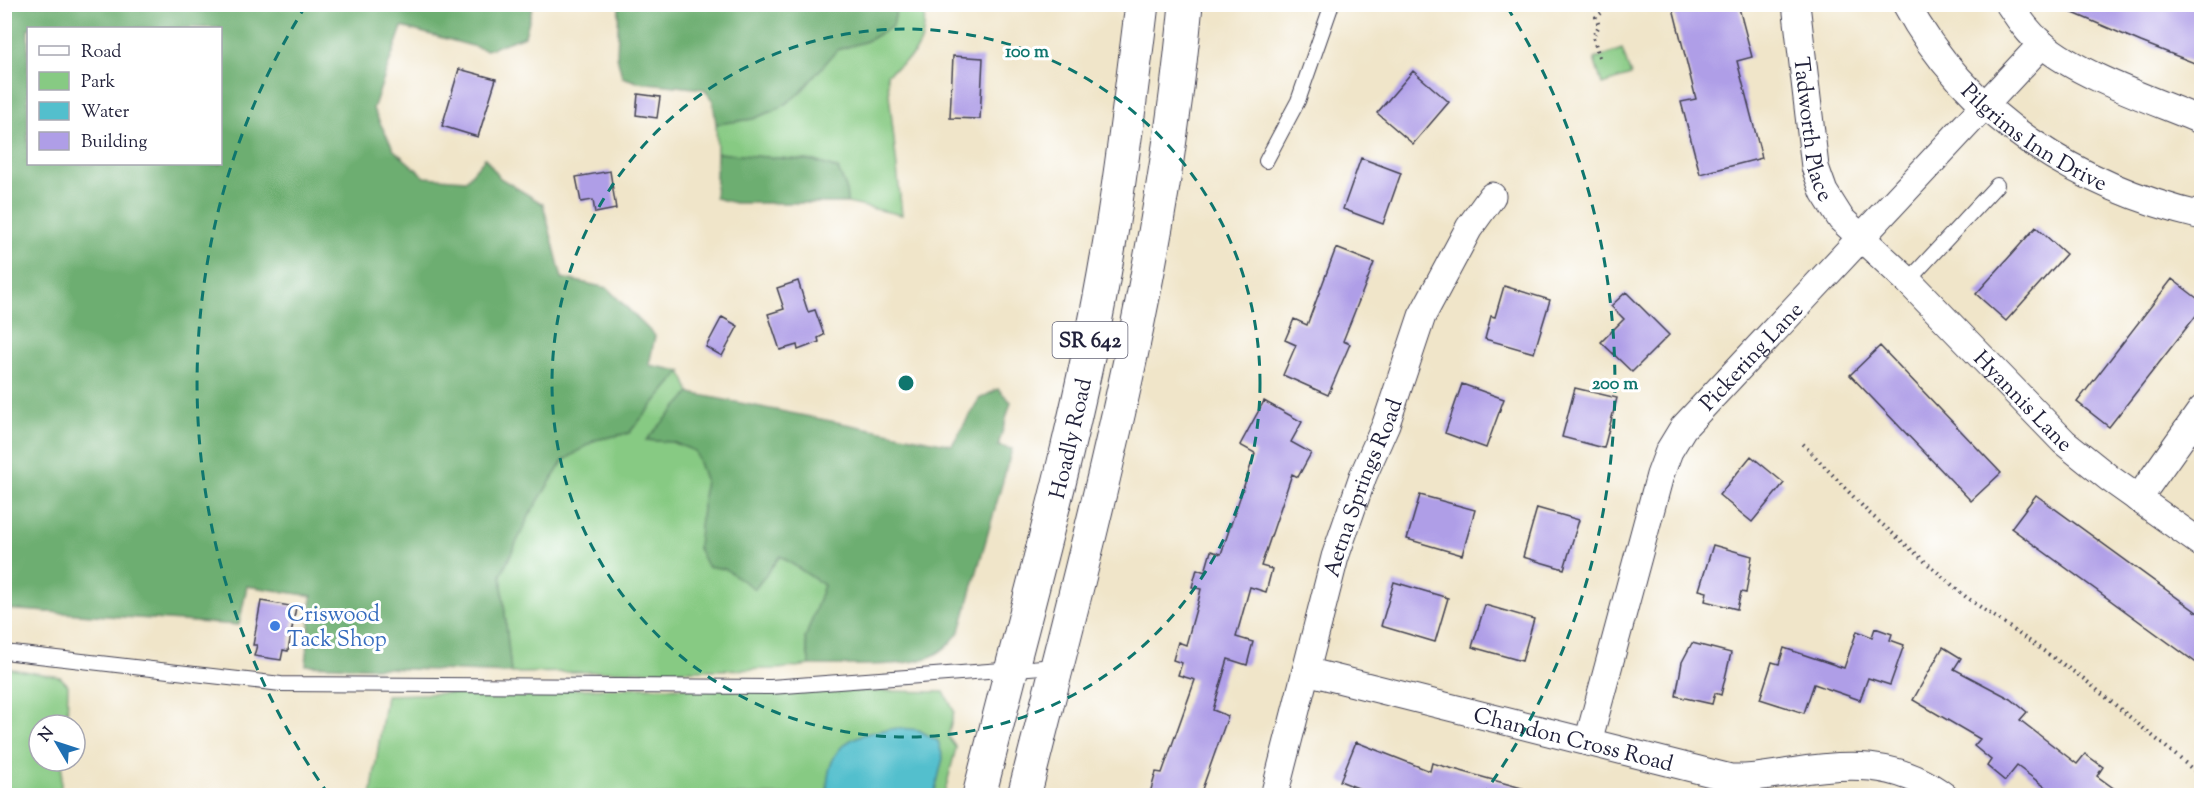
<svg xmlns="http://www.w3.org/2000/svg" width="2206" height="800" font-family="'Sorts Mill Goudy',serif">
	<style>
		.green { fill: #87ca83; stroke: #54765f; stroke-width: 1.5 }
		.forest { fill: #6dae71; stroke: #486856; stroke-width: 1.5; fill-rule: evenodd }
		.water { fill: #53bfcd; stroke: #3a7084; stroke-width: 1.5 }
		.building { fill: #af9ee7 }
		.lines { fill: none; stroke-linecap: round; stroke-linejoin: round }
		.lane-casing { stroke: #413f50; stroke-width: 16 }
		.street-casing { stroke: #413f50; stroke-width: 29 }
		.primary-casing { stroke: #413f50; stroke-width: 35 }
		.path { stroke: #413f50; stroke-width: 4; stroke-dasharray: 1.5 4.5; stroke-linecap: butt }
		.lane { stroke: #fff; stroke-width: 14 }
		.street { stroke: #fff; stroke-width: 27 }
		.primary { stroke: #fff; stroke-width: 33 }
		.ring { fill: none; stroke: #0f766e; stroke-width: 3; stroke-dasharray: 10 8 }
		.shop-dot { fill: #3f7fe0; stroke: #fff; stroke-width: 2 }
		.labels { text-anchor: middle; stroke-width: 6; stroke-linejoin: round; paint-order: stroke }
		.shield { fill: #fff; stroke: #646476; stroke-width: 1.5 }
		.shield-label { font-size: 21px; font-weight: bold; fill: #22223b }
		.street-label { font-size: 22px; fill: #22223b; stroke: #fff }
		.shop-label { font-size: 22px; fill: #366cbe; stroke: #fff; text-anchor: start }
		.centre { fill: #0f766e; stroke: #fff; stroke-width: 3 }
		.ring-label { font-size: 18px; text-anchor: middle; font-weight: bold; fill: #0f766e; stroke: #fff; stroke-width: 6; stroke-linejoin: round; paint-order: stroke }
	</style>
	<rect width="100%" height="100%" fill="#fff"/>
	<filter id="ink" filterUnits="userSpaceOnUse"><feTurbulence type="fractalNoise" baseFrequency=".0167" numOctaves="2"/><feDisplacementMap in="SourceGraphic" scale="12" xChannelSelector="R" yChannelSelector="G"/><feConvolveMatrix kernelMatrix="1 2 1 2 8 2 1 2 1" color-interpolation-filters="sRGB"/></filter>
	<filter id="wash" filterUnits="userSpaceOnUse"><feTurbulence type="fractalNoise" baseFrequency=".008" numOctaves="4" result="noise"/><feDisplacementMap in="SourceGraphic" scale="24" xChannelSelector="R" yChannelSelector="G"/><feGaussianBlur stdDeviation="1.35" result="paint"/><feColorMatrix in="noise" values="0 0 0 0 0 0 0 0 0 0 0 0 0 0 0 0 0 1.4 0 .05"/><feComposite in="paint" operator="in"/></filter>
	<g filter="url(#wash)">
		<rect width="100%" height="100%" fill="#f0e5c9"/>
		<path class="green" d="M897 5H925V7C924 48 921 51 887 74L902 215 847 203 846 188 838 169 814 161 717 153 716 124 753 119 820 67 837 50 867 41 893 26Z
			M1622 49 1631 75 1602 84 1594 59Z
			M681 371 690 393 647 440 672 442 695 451 705 479 698 548 755 589 780 556 825 585 805 639 810 665 778 669 511 673 501 575 530 514 563 461 595 440 629 433Z
			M5 668 60 677 68 685 67 725H39V761H63L60 795H5Z
			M648 687 944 692 954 711 948 737 956 748 944 795 371 796 386 695Z"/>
		<path class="forest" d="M724 4 727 6 897 5 893 26 867 41 837 50 800 93 780 108 753 119 716 124 713 101 704 89 637 82 622 77 617 56 619 5Z
			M4 5H533L525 36 487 50 402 27 373 109 394 150 425 177 466 180 485 158 500 178 543 204 562 278 607 288 655 336 649 365 681 371 629 433 595 440 563 461 530 514 501 575 511 673 306 665 312 596 247 586 239 625 5 609ZM28 28H220V164H28Z
			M717 153 814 161 838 169 846 188 847 203H735L715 198Z
			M998 389 1011 402 998 446 1012 449 960 631C952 641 944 651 932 656 908 668 839 665 810 665L805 639 824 585 780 556 755 589 725 569 707 566 698 548 705 479 695 451 672 442 646 440 690 393 952 445 979 399Z"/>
		<path class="water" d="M900 728 919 730 938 741 943 758 934 795H827C826 743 852 733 900 728Z"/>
		<g id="blocks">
			<path class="building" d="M1672 4H1738L1752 57 1737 61 1762 158 1700 174 1681 102 1696 99Z
				M2052 4H2202V66L2141 42Z
				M953 56 983 58 980 119 950 118Z
				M459 69 496 79 478 137 442 126Z
				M1413 71 1449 102 1413 144 1377 113Z
				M638 94 660 97 657 118 636 115Z
				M1361 158 1401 173 1383 224 1343 209Z
				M610 171 616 209 595 213 593 200 581 202 576 177Z
				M2036 227 2066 254 2006 321 1976 294Z
				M1336 248 1374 263 1343 341 1350 344 1328 395 1283 375 1296 345 1285 340 1294 319 1307 325Z
				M2172 279 2202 302V308L2109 427 2077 402Z
				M798 281 808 312 815 310 824 335 818 338 819 342 798 350 797 345 780 350 768 314 784 309 777 288Z
				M1504 286 1550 300 1534 353 1485 339 1491 316 1495 317Z
				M1626 292 1669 335 1632 372 1601 342 1624 319 1611 306Z
				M722 317 738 326 722 356 706 347Z
				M1880 346 2001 473 1971 501 1850 375Z
				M1462 384 1504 399 1486 448 1445 433Z
				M1575 388 1617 398 1604 448 1562 437Z
				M1264 401 1302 422 1291 442 1311 453 1298 477 1292 474 1261 566 1272 569 1266 592 1250 587 1236 637 1253 642 1247 665 1228 659 1213 710 1228 716 1200 795H1160L1150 793 1156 772 1162 773 1195 680 1178 675 1182 663 1173 660 1178 642 1186 645 1198 602 1201 589 1192 587 1197 569 1205 572 1211 551 1221 554 1255 453 1240 445Z
				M1751 456 1784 483 1752 522 1719 495Z
				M1420 495 1475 510 1462 555 1407 539Z
				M2036 495 2202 616V667L2011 528Z
				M1537 508 1579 520 1564 569 1523 557Z
				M1713 545 1752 556 1746 593 1741 592 1737 609 1705 601 1707 592 1699 590Z
				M1394 582 1448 598 1435 642 1381 626Z
				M261 601 296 607 288 651 283 650 281 660 254 656 257 645H253Z
				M1485 605 1534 619 1522 661 1472 647Z
				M1875 628 1892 634 1890 640 1904 645 1890 685 1868 678 1860 700 1814 684 1804 713 1760 699 1772 662 1779 664 1784 648 1844 668 1857 631 1872 637Z
				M1692 643 1731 653 1721 695 1715 693 1712 704 1676 696 1682 662Z
				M1943 647 1961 658 1954 669 2011 699 2027 712 2020 720 2077 764 2085 754 2103 767 2097 776 2123 795H2056L2017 766 2005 781 1987 766 1991 760 1974 746 1980 739 1913 700Z
				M1356 742 1430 771 1432 763 1529 790 1528 795H1376L1340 781Z"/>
		</g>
	</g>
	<g filter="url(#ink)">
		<use href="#blocks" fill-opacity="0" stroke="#413f50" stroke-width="1.5"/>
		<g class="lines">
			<defs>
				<path id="lane" d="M1266 161 1298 101 1332 4
					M1908 281 1997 185
					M4 652 281 684 771 687 1056 666"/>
				<g id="street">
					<path id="s1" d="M1796 4 1815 167 1824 192 1841 219 1908 281 2064 442 2109 478 2202 544"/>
					<path id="s2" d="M1906 4C1966 117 2080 187 2202 216"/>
					<path d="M2009 4C2019 19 2028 33 2042 44 2079 76 2155 101 2202 121"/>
					<path d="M2138 499 2202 409"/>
					<path id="s3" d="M1306 671 1731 778C1751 779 1770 775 1790 772 1846 763 1897 760 1944 796"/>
					<path id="s4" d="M1588 742 1660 475 1669 451 1683 428 2042 44"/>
					<path id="s5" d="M1274 796 1335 557 1363 476 1386 424 1422 316 1469 228 1492 196"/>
				</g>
				<g id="primary">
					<path id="s6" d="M979 796C1024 615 1077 435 1108 252 1122 170 1132 87 1142 4"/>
					<path d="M1024 796C1090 534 1162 274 1186 4"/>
				</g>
			</defs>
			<use href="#lane" class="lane-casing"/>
			<use href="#street" class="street-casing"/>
			<use href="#primary" class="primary-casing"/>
			<path class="path" d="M1599 57 1593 36 1599 26 1596 17 1613 4
				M1803 444 1869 513 1966 597 2084 679 2202 777"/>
			<use href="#lane" class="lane"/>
			<use href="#street" class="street"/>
			<use href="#primary" class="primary"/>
		</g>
	</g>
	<g class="ring">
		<circle cx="906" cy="383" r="354"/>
		<path d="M329 795A709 709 0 0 1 305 7M1507 7A709 709 0 0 1 1483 795"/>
	</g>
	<circle class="shop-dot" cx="275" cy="626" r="6"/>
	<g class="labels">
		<rect class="shield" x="1052.5" y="322" width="75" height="36" rx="4.5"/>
		<g class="shield-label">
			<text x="1090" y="347">SR 642</text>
		</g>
		<g class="street-label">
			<text dy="8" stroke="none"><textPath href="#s1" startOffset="126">Tadworth Place</textPath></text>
			<text dy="8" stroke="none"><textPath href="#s2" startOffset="188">Pilgrims Inn Drive</textPath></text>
			<text dy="8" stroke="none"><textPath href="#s4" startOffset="428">Pickering Lane</textPath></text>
			<text dy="8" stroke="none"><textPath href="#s1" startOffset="480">Hyannis Lane</textPath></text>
			<text dy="8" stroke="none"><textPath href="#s6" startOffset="369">Hoadly Road</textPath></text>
			<text dy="8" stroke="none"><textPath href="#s5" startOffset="321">Aetna Springs Road</textPath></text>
			<text dy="8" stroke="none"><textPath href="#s3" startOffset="276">Chandon Cross Road</textPath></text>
		</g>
		<g class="shop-label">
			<text x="287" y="621">Criswood<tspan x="287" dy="25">Tack Shop</tspan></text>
		</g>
	</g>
	<circle cx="906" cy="383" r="9" class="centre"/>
	<g class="ring-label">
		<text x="1027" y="57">100 m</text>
		<text x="1615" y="389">200 m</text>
	</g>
	<rect width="2206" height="800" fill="none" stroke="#fff" stroke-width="24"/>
	<rect x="27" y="27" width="195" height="138" fill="#ffffff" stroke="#a7a7b1" stroke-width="1.5"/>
	<rect x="39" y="46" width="30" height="9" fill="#ffffff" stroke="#a7a7b1" stroke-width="1.5"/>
	<text x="81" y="57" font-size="18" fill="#22223b">Road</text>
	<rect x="39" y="72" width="30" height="18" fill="#87ca83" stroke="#a7a7b1" stroke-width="1.5"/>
	<text x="81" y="87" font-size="18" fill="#22223b">Park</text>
	<rect x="39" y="102" width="30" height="18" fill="#53bfcd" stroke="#a7a7b1" stroke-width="1.5"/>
	<text x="81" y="117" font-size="18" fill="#22223b">Water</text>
	<rect x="39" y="132" width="30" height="18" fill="#af9ee7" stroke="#a7a7b1" stroke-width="1.5"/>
	<text x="81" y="147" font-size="18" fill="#22223b">Building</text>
	<g transform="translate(57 743) rotate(309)"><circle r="28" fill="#ffffff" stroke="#a7a7b1" stroke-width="1.5"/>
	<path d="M0-4.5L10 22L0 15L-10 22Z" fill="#1f6fb2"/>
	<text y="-9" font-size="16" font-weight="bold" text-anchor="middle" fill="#22223b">N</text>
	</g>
</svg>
